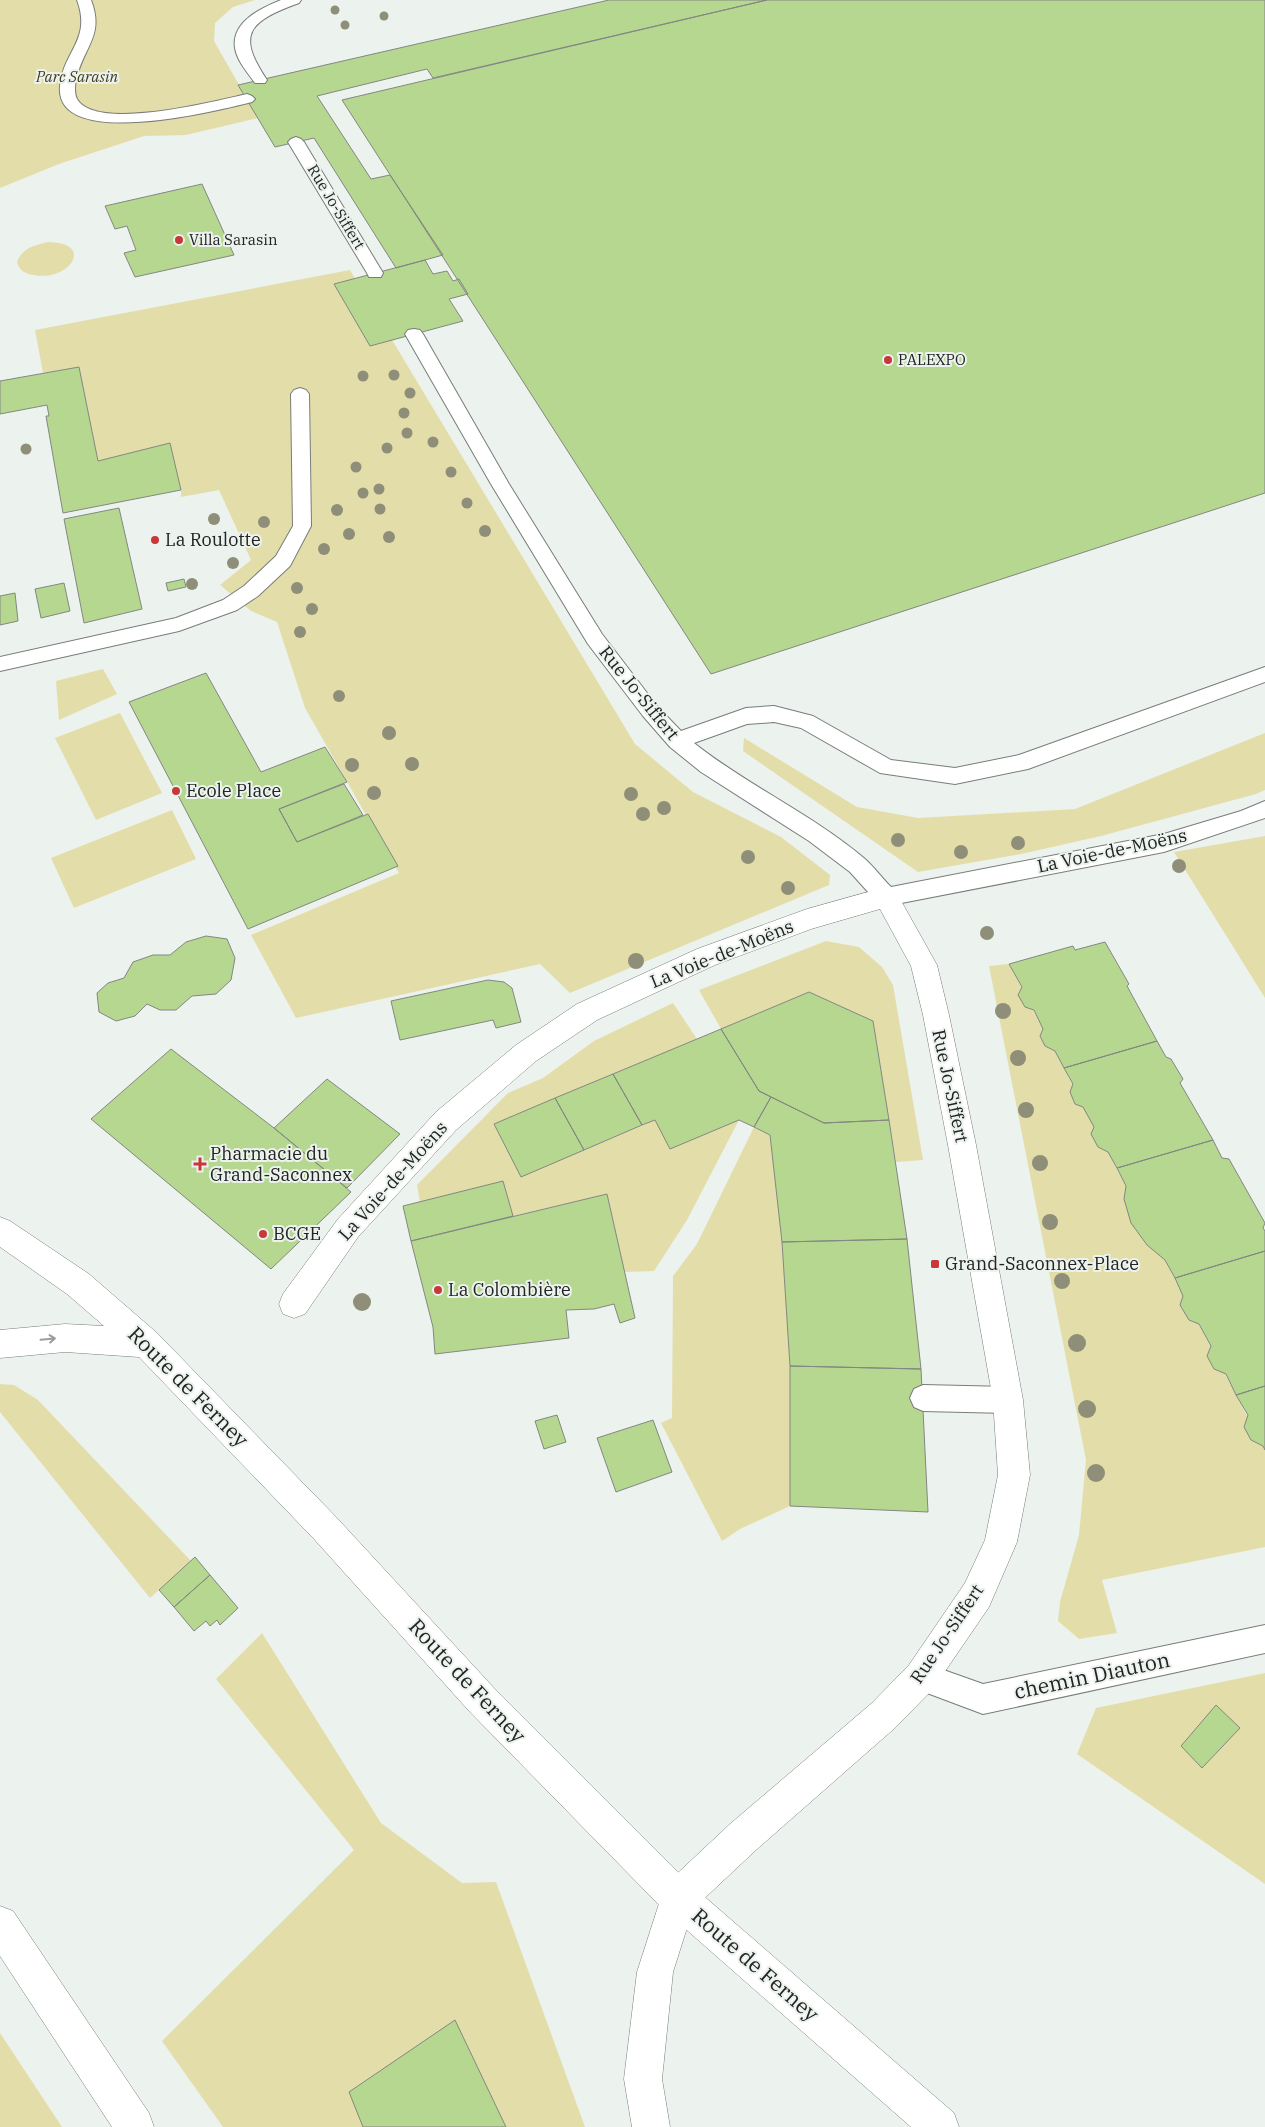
<svg xmlns="http://www.w3.org/2000/svg" width="1265" height="2127" font-family="'IBM Plex Serif',serif">
	<style>
		.green { fill: #e3dea9 }
		.building { fill: #b5d78f; stroke: #848782 }
		.lines { fill: none; stroke-linecap: round; stroke-linejoin: round }
		.service-casing { stroke: #787d79; stroke-width: 2 }
		.minor-casing { stroke: #787d79; stroke-width: 1 }
		.tertiary-casing { stroke: #787d79; stroke-width: 1 }
		.service { fill: #fff; fill-rule: evenodd }
		.minor { fill: #fff; fill-rule: evenodd }
		.tertiary { fill: #fff; fill-rule: evenodd }
		.tree { fill: #8e8e79 }
		.oneway { stroke: #9c9c9c }
		.poi-dot { fill: #c73839; stroke: #ecf2ee; stroke-width: 2 }
		.labels { text-anchor: middle; stroke-width: 4; stroke-linejoin: round; paint-order: stroke }
		.far-park-label { font-size: 15px; font-style: italic; fill: #413d1a; stroke: #ecf2ee }
		.far-street-label { font-size: 15px; fill: #222423; stroke: #ecf2ee }
		.far-poi-label { font-size: 15px; fill: #222423; stroke: #ecf2ee; text-anchor: start }
		.poi-label { font-size: 18px; fill: #222423; stroke: #ecf2ee; text-anchor: start }
		.street-label { font-size: 18px; fill: #222423; stroke: #ecf2ee }
		.near-street-label { font-size: 21px; fill: #222423; stroke: #ecf2ee }
	</style>
	<rect width="100%" height="100%" fill="#ecf2ee"/>
	<path class="green" d="M0 0H255L233 7 215 23 214 41 258 118 186 135 144 136 59 164 0 188Z
		M48 242C97 243 68 282 34 275 25 274 19 270 17 262 22 248 35 245 48 242Z
		M350 270 635 744 693 792 781 837 830 875 829 885 570 993 540 964 296 1018 251 935 399 873 305 708 277 622 251 611 220 585 251 560 219 490 181 497V490L98 461 79 367 43 373 35 330Z
		M103 669 117 694 59 720 56 681Z
		M120 713 162 793 96 820 55 738Z
		M1265 733V790L1256 794 1101 836 1021 854 918 872 743 751 744 738 857 807 918 818 1075 809Z
		M172 810 196 859 74 908 51 858Z
		M1265 836V998L1174 852Z
		M826 941 859 947 882 967 893 985 923 1160 896 1162 873 1021 809 992 721 1029 699 990Z
		M1009 964 1265 1450V1547L1102 1580 1117 1633 1079 1639 1058 1621 1060 1602 1079 1535 1086 1460 989 966Z
		M673 1003 697 1039 556 1098 584 1150 655 1120H739L687 1220 654 1271 624 1272 607 1194 513 1216 503 1181 420 1202 417 1185 508 1093 543 1078 594 1041Z
		M754 1127 770 1135 782 1242 790 1366V1506L740 1529 722 1541 661 1423 672 1418 673 1276 697 1244Z
		M0 1384 14 1385 38 1400 191 1561 150 1598 0 1412Z
		M262 1633 381 1823 462 1883 496 1882 585 2127H223L162 2041 354 1850 216 1679Z
		M1265 1673V1884L1077 1754 1096 1708Z
		M0 2033 62 2127H0Z"/>
	<path class="building" d="M609 0H767L433 78 427 69 317 96 371 179 390 175 443 255 396 268 314 138 275 147 238 85Z
		M767 0H1265V493L711 674 342 100Z
		M202 184 234 255 135 277 124 253 136 250 127 226 115 229 105 206Z
		M425 260 433 274 447 271 453 281 459 279 468 294 449 299 463 321 370 346 334 284Z
		M79 367 98 461 170 443 181 490 63 513 46 416H49L47 405 0 414V381Z
		M119 508 142 609 84 623 64 519Z
		M184 579 186 587 168 591 166 583Z
		M64 583 70 611 41 618 35 589Z
		M15 593 18 621 0 625V596Z
		M206 673 261 772 325 747 347 782 279 809 297 842 368 814 398 866 248 929 129 702Z
		M344 784 363 815 297 842 279 809Z
		M206 936 227 939 235 958 231 980 216 994 192 996 176 1010H160L147 1004 135 1016 116 1021 99 1012 97 993 108 983 124 978 133 962 153 955H170L186 942Z
		M1105 942 1129 984 1127 986 1157 1041 1064 1068 1055 1051 1045 1046 1040 1036 1043 1029 1034 1010 1025 1007 1018 995 1022 987 1009 964 1073 946 1075 950Z
		M488 980 504 982 512 988 521 1022 496 1028 493 1020 400 1040 391 1001Z
		M809 992 873 1021 889 1120 824 1123 759 1091 721 1029Z
		M721 1029 759 1091 771 1097 754 1127 739 1120 670 1149 655 1120 642 1125 613 1074Z
		M1157 1041 1166 1057 1171 1059 1183 1079 1180 1083 1213 1140 1117 1168 1108 1152 1098 1147 1091 1134 1094 1127 1083 1107 1075 1104 1070 1092 1073 1084 1064 1068Z
		M171 1049 274 1128 351 1192 271 1269 91 1119Z
		M613 1074 642 1125 584 1150 555 1098Z
		M327 1079 400 1134 347 1188 274 1128Z
		M771 1097 824 1123 889 1120 907 1239 782 1242 770 1135 754 1127Z
		M555 1098 584 1150 521 1177 494 1124Z
		M1213 1140 1222 1158 1229 1159 1265 1223 1263 1228 1265 1231V1251L1175 1278 1165 1260 1147 1245 1131 1223 1124 1199 1126 1186 1117 1168Z
		M503 1181 513 1216 411 1241 403 1206Z
		M607 1194 635 1318 620 1323 614 1304 594 1309 566 1310 569 1338 435 1354 433 1327 411 1241Z
		M907 1239 921 1369 790 1366 782 1242Z
		M1265 1251V1386L1236 1395 1226 1374 1214 1369 1207 1356 1211 1346 1199 1324 1189 1320 1180 1305 1183 1296 1175 1278Z
		M790 1366 921 1369 928 1512 790 1506Z
		M1265 1386V1450L1263 1446 1251 1440 1244 1427 1248 1415 1236 1395Z
		M557 1415 566 1442 544 1449 535 1421Z
		M653 1420 672 1472 616 1492 597 1438Z
		M195 1557 210 1575 174 1607 159 1590Z
		M210 1575 238 1608 220 1625 217 1620 210 1626 206 1621 194 1631 174 1607Z
		M1216 1705 1240 1728 1202 1768 1181 1746Z
		M455 2020 506 2127H363L349 2092Z"/>
	<g class="lines">
		<defs>
			<path id="service" d="M77 0H91C105 36 83 47 76 80 75 85 74 93 77 99 96 132 215 101 247 94L252 96 255 99 252 102C220 110 54 152 60 86 63 51 92 40 77 0Z
				M281 0H301L299 3C250 21 235 33 267 80L265 83H255C248 73 237 61 235 48 231 22 261 8 281 0Z
				M296 137 301 139 304 142 383 273 381 277H369L367 273 288 142 291 139Z
				M414 329 420 330 423 334 509 484 602 634 657 706 681 731 746 708 774 706 813 716 891 760 955 768 1019 755 1265 667V682L1028 769 955 784 880 773 801 728 774 722 747 724 694 743C748 786 812 814 865 859 874 867 882 878 891 887L1164 834 1241 811 1265 801V818L1164 852 886 906 878 903 850 872 809 841 701 772 670 747 643 716 588 644 491 484 405 334 408 330Z
				M300 388 306 390 309 394 311 526 290 566 258 596 237 610 179 631 0 671V657L176 618 223 600 244 586 276 556 293 526 291 394 294 390Z
				M923 1385 1008 1387 1017 1391 1021 1400 1017 1409 1008 1413 923 1411 914 1407 910 1398 914 1389Z
				M1265 1625V1653L983 1714 911 1687 906 1677 911 1667 921 1662 983 1684Z"/>
			<path id="minor" d="M886 887 895 890 937 965 949 1015 976 1145 1023 1400 1030 1475 1017 1542 989 1607 933 1689 896 1727 756 1850 693 1909 673 1972 662 2079 670 2127H632L624 2079 637 1972 665 1885 730 1824 872 1703 909 1665 965 1583 985 1540 998 1475 993 1400 948 1145 923 1015 911 966 880 909 811 929 715 965 597 1020 536 1061 456 1130 358 1237 305 1314 294 1318 283 1314 279 1304 283 1294 338 1219 436 1112 516 1045 577 1004 697 949 807 909Z"/>
			<path id="tertiary" d="M0 1217 10 1221 89 1274 157 1333 336 1517 494 1688 691 1885 954 2113 959 2127H911L665 1911 470 1712 314 1539 139 1357 65 1352 0 1358V1330L65 1324 104 1326 67 1294 0 1247Z
				M0 1906 13 1911 149 2113 154 2127H112L0 1956Z"/>
		</defs>
		<use href="#service" class="service-casing"/>
		<use href="#minor" class="minor-casing"/>
		<use href="#tertiary" class="tertiary-casing"/>
		<use href="#service" class="service"/>
		<use href="#minor" class="minor"/>
		<use href="#tertiary" class="tertiary"/>
	</g>
	<g class="tree">
		<circle cx="335" cy="10" r="4.5"/>
		<circle cx="384" cy="16" r="4.5"/>
		<circle cx="345" cy="25" r="4.5"/>
		<circle cx="394" cy="375" r="5.5"/>
		<circle cx="363" cy="376" r="5.5"/>
		<circle cx="410" cy="393" r="5.5"/>
		<circle cx="404" cy="413" r="5.5"/>
		<circle cx="407" cy="433" r="5.5"/>
		<circle cx="433" cy="442" r="5.5"/>
		<circle cx="387" cy="448" r="5.5"/>
		<circle cx="26" cy="449" r="5.5"/>
		<circle cx="356" cy="467" r="5.5"/>
		<circle cx="451" cy="472" r="5.5"/>
		<circle cx="379" cy="489" r="5.5"/>
		<circle cx="363" cy="493" r="5.5"/>
		<circle cx="467" cy="503" r="5.5"/>
		<circle cx="380" cy="509" r="5.5"/>
		<circle cx="337" cy="510" r="6"/>
		<circle cx="214" cy="519" r="6"/>
		<circle cx="264" cy="522" r="6"/>
		<circle cx="485" cy="531" r="6"/>
		<circle cx="349" cy="534" r="6"/>
		<circle cx="389" cy="537" r="6"/>
		<circle cx="224" cy="540" r="6"/>
		<circle cx="324" cy="549" r="6"/>
		<circle cx="233" cy="563" r="6"/>
		<circle cx="192" cy="584" r="6"/>
		<circle cx="297" cy="588" r="6"/>
		<circle cx="312" cy="609" r="6"/>
		<circle cx="300" cy="632" r="6"/>
		<circle cx="339" cy="696" r="6"/>
		<circle cx="389" cy="733" r="7"/>
		<circle cx="412" cy="764" r="7"/>
		<circle cx="352" cy="765" r="7"/>
		<circle cx="374" cy="793" r="7"/>
		<circle cx="631" cy="794" r="7"/>
		<circle cx="664" cy="808" r="7"/>
		<circle cx="643" cy="814" r="7"/>
		<circle cx="898" cy="840" r="7"/>
		<circle cx="1018" cy="843" r="7"/>
		<circle cx="961" cy="852" r="7"/>
		<circle cx="748" cy="857" r="7"/>
		<circle cx="1179" cy="866" r="7"/>
		<circle cx="788" cy="888" r="7"/>
		<circle cx="987" cy="933" r="7"/>
		<circle cx="636" cy="961" r="8"/>
		<circle cx="1003" cy="1011" r="8"/>
		<circle cx="1018" cy="1058" r="8"/>
		<circle cx="1026" cy="1110" r="8"/>
		<circle cx="1040" cy="1163" r="8"/>
		<circle cx="1050" cy="1222" r="8"/>
		<circle cx="1062" cy="1281" r="8"/>
		<circle cx="362" cy="1302" r="9"/>
		<circle cx="1077" cy="1343" r="9"/>
		<circle cx="1087" cy="1409" r="9"/>
		<circle cx="1096" cy="1473" r="9"/>
	</g>
	<defs><path id="oneway-shaft" d="M-6 0H5M1.5-3L5.5 0L1.5 3" fill="none" stroke-width="1.6" stroke-linecap="round" stroke-linejoin="round" transform="scale(1.25)"/></defs>
	<use class="oneway" href="#oneway-shaft" transform="translate(48 1339) rotate(-5)"/>
	<g class="poi-dot">
		<circle cx="179" cy="240" r="5"/>
		<circle cx="888" cy="360" r="5"/>
		<circle cx="155" cy="540" r="5"/>
		<circle cx="176" cy="791" r="5"/>
		<path d="M197.5 1156.5h5v5h5v5h-5v5h-5v-5h-5v-5h5z"/>
		<circle cx="263" cy="1234" r="5"/>
		<rect x="930" y="1259" width="10" height="10" rx="2.5"/>
		<circle cx="438" cy="1290" r="5"/>
	</g>
	<g class="labels">
		<g class="far-park-label">
			<text x="77" y="82">Parc Sarasin</text>
		</g>
		<g class="far-street-label">
			<text transform="translate(336 207) rotate(59)" y="5">Rue Jo-Siffert</text>
		</g>
		<g class="far-poi-label">
			<text x="189" y="245">Villa Sarasin</text>
			<text x="898" y="365">PALEXPO</text>
		</g>
		<g class="poi-label">
			<text x="165" y="546">La Roulotte</text>
			<text x="186" y="797">Ecole Place</text>
			<text x="210" y="1160">Pharmacie du<tspan x="210" dy="21">Grand-Saconnex</tspan></text>
			<text x="273" y="1240">BCGE</text>
			<text x="945" y="1270">Grand-Saconnex-Place</text>
			<text x="448" y="1296">La Colombière</text>
		</g>
		<g class="street-label">
			<text transform="translate(639 693) rotate(51)" y="6">Rue Jo-Siffert</text>
			<text transform="translate(1112 851) rotate(-12)" y="6">La Voie-de-Moëns</text>
			<text transform="translate(722 954) rotate(-22)" y="6">La Voie-de-Moëns</text>
			<text transform="translate(950 1086) rotate(78)" y="6">Rue Jo-Siffert</text>
			<text transform="translate(393 1181) rotate(-48)" y="6">La Voie-de-Moëns</text>
			<text transform="translate(947 1634) rotate(-56)" y="6">Rue Jo-Siffert</text>
		</g>
		<g class="near-street-label">
			<text transform="translate(188 1387) rotate(45)" y="7">Route de Ferney</text>
			<text transform="translate(1092 1676) rotate(-12)" y="7">chemin Diauton</text>
			<text transform="translate(467 1681) rotate(47)" y="7">Route de Ferney</text>
			<text transform="translate(755 1965) rotate(41)" y="7">Route de Ferney</text>
		</g>
	</g>
</svg>
